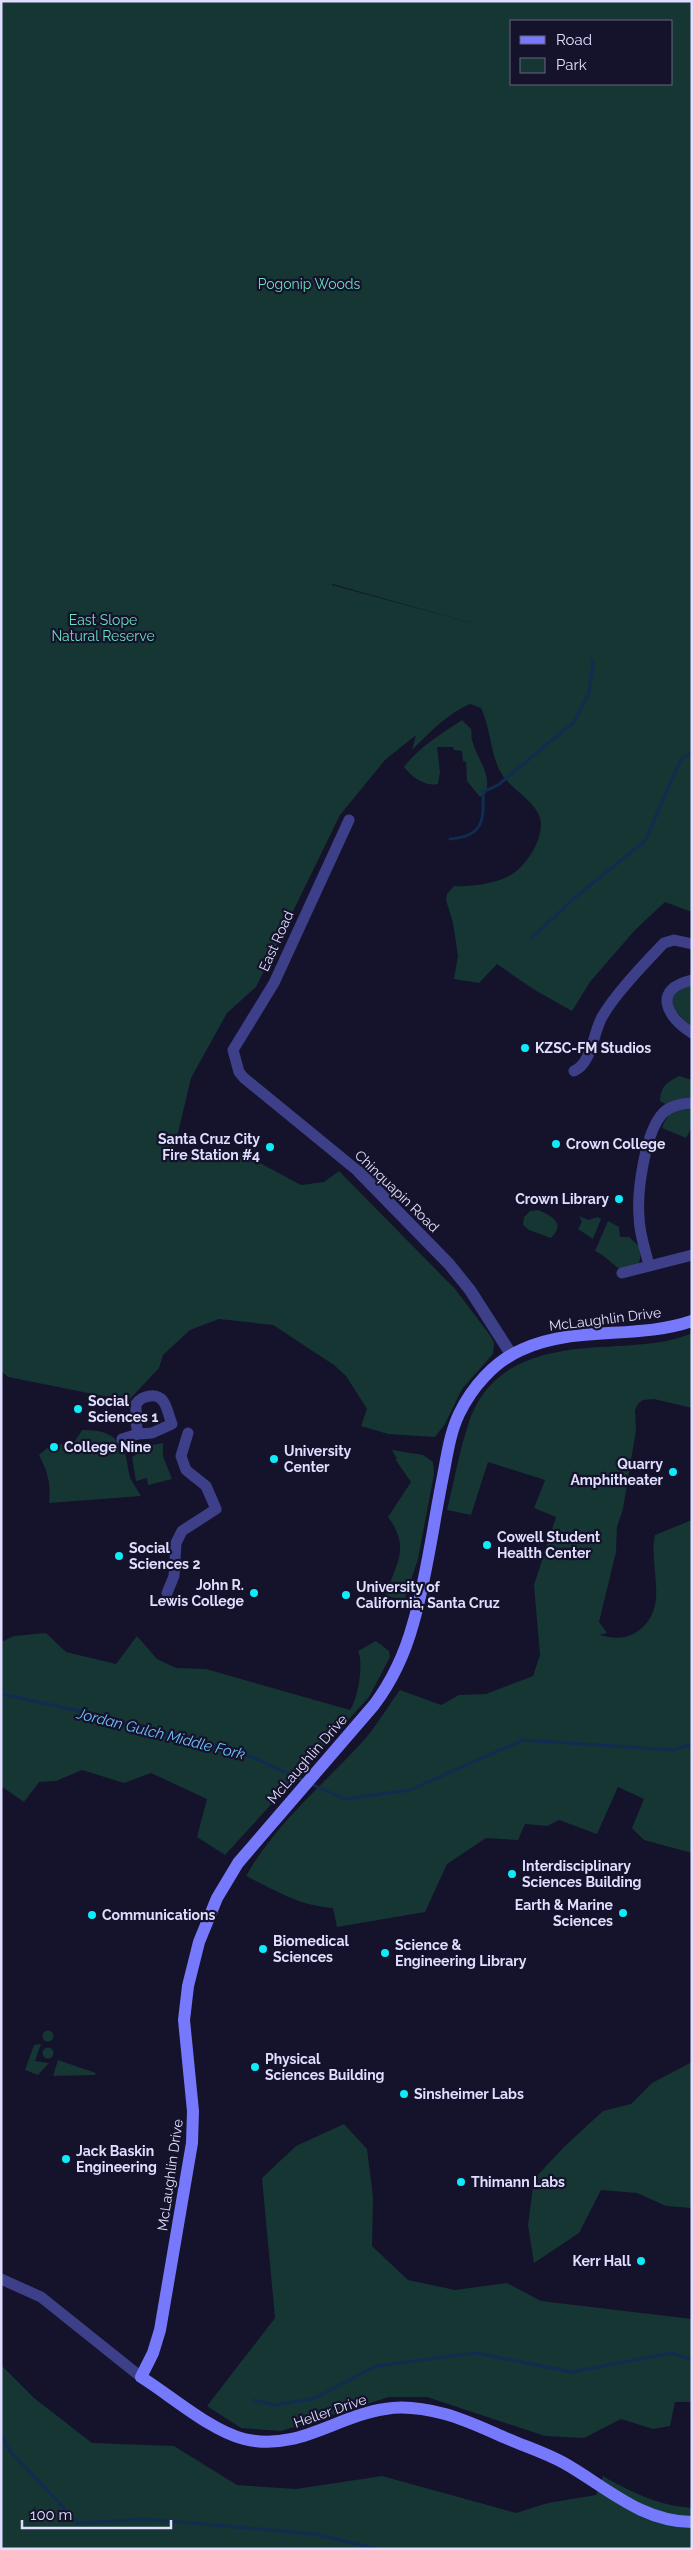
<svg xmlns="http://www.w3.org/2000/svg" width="693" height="2550" font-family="Raleway,sans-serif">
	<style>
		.green { fill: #153633; fill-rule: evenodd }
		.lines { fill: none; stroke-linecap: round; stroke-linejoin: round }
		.stream { stroke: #112c51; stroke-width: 3 }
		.minor { stroke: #3e3f89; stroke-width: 11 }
		.tertiary { stroke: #3e3f89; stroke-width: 12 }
		.secondary { stroke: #7779fc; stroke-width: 12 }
		.poi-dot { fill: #0eecfa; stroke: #15122c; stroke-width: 2 }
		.labels { text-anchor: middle; stroke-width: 4.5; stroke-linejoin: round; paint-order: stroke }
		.park-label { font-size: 14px; fill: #69dfbc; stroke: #15122c }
		.street-label { font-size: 14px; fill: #e0defe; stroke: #15122c }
		.poi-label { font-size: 14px; font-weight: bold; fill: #e0defe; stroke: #15122c; text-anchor: start }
		.water-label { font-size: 15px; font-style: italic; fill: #6ec0fc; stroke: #15122c }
	</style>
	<rect width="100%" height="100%" fill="#15122c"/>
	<path class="green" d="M1 1H692V912L665 902 635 930 590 982 572 1011 533 989 497 964 479 983 454 979 458 956 453 923 446 900 447 894 454 886C470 887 492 884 507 877 526 869 549 833 538 813 528 795 506 787 498 767 490 748 490 727 481 708L470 704C447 714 430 732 412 750L416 735 385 760 340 815 256 987 227 1013 191 1078 173 1154 236 1150 301 1185 324 1182 339 1171 455 1289 490 1335 494 1343 493 1354 462 1389 445 1424 435 1437 388 1434 361 1426 367 1409 346 1376 334 1365 273 1325 219 1319 190 1330 163 1355 159 1368 128 1401 8 1377 1 1371ZM512 21H672V84H512ZM332 584 490 628 332 585Z
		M462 720 471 729C472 732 471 738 472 740 476 757 492 774 486 793L480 797 467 781 466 762 463 761 462 751 454 750 453 747H437L440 772 438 784C425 787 412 777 404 767 419 747 441 734 462 720Z
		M692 983V1029L669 1003 677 987Z
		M679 1076 692 1080V1100L667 1105 660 1101C661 1086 666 1083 679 1076Z
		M692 1107V1127L686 1138 662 1128C668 1112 675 1109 692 1107Z
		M538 1210C552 1216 566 1223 551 1238L529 1230 523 1225 524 1217 530 1211Z
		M579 1216 588 1220 598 1217 601 1219 593 1239 578 1229 582 1222Z
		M608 1221 619 1227 620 1237H629L640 1247V1260L637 1266 621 1270C612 1264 606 1256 595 1251Z
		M692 1333V1408L654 1399 643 1400 638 1404 635 1410 636 1430 623 1509 617 1527 616 1552 599 1622 607 1633 599 1635C616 1639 628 1640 642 1628 669 1603 648 1566 655 1535L692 1520V1853L644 1840 632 1828 644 1799 618 1787 597 1834 559 1820 547 1826 525 1824 518 1840 486 1838 447 1864 425 1912 337 1927 333 1908C300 1906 276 1891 246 1876 276 1823 324 1784 364 1740 377 1725 388 1706 400 1690L441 1705 459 1695 486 1694 533 1676 540 1655 534 1585 556 1517 534 1508 545 1480 488 1462 471 1515 447 1510C454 1482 459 1452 468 1425 488 1362 544 1350 602 1347 631 1345 665 1345 692 1333Z
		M82 1430C99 1430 117 1432 122 1452H125L130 1478 141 1496 49 1503C51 1483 48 1473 39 1455L52 1444C71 1443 71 1449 82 1430Z
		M163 1443V1456L172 1479 148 1485 147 1478 136 1481 132 1457 139 1453 138 1448Z
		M392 1450 423 1455 433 1462 434 1474 418 1559 403 1604 400 1603 396 1598 385 1596C396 1564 411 1548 388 1517L411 1482 395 1459H397Z
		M46 1633 66 1652 116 1664 137 1636 157 1659 176 1668 206 1669 350 1710C358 1699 364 1663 358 1651L376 1641 389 1651 390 1657 369 1697 225 1855 197 1837 207 1799 151 1773 124 1783 82 1770 56 1781 39 1782 24 1802 1 1786V1642L14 1636Z
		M42.5 2036a5.5 5.5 0 1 1 11 0a5.5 5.5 0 1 1-11 0Z
		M41 2044 35 2061 49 2063 38 2075 25 2070 34 2045Z
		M42.5 2053a5.5 5.5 0 1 1 11 0a5.5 5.5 0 1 1-11 0Z
		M58 2060 96 2073 95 2075 53 2076Z
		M692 2062V2208L666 2206 637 2193 601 2190 579 2233 534 2263 528 2225 534 2179 564 2147 603 2111 631 2104 652 2083Z
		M344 2124 367 2149 373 2197 372 2246 408 2280 455 2290 507 2283 541 2301 692 2319V2402H675L670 2426 653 2429 621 2419 584 2438 545 2436 427 2397H389L281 2431 241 2428 207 2406 275 2318 262 2178 296 2146Z
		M1 2365 34 2398 92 2443 174 2446 237 2485 296 2489 382 2476 516 2513 548 2503 596 2495 603 2476C632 2493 658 2505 692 2508V2549H1Z"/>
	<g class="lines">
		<path class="stream" d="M450 839C483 836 484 822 483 792L498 785 574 722 589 693 593 664 591 659
			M532 938 573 899 645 841 681 759 692 752
			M1 1694 88 1713 238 1751 305 1781
			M311 1784 345 1799 410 1790 523 1740 673 1750 692 1744
			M254 2400 275 2405 313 2399 376 2366 476 2353 572 2372 672 2353 692 2360
			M1 2435 10 2451 78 2523 145 2519 315 2534 377 2549"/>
		<path class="minor" d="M349 820 274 983 233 1050 239 1072 244 1078 359 1172
			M692 980C652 989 666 1017 692 1033
			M574 1071C592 1063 593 1033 602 1017 615 994 645 963 664 943L674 940 692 944
			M649 1265C645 1249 639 1233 639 1216 637 1191 645 1132 663 1113 670 1106 683 1103 692 1103
			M622 1273 692 1255
			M122 1439 138 1434 152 1433 172 1424C167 1413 167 1394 150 1396 143 1397 140 1399 136 1404V1422L138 1434
			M167 1593 174 1576 176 1543 182 1531 216 1509 206 1486 186 1470 181 1456 188 1433
			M1 2279 41 2297 141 2377"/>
		<path class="tertiary" d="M359 1172 449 1264 470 1290 511 1354"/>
		<path class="secondary" d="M692 1321C637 1340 574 1325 521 1350 494 1362 472 1387 459 1414 450 1433 447 1455 443 1476 433 1525 427 1576 413 1624 405 1653 392 1681 374 1705L238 1863 217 1898 199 1942 188 1986 184 2020 193 2111 192 2143 160 2330 153 2353 141 2377C170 2395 211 2431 244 2439 298 2452 336 2416 385 2409 405 2405 426 2409 445 2414 467 2420 487 2430 508 2439 527 2447 546 2453 564 2463 605 2486 641 2522 692 2522"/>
	</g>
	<g class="poi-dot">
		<circle cx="525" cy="1048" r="5"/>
		<circle cx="556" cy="1144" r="5"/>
		<circle cx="270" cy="1147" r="5"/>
		<circle cx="619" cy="1199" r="5"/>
		<circle cx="78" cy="1409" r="5"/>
		<circle cx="54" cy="1447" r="5"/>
		<circle cx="274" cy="1459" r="5"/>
		<circle cx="673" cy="1472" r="5"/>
		<circle cx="487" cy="1545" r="5"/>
		<circle cx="119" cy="1556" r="5"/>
		<circle cx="254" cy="1593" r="5"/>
		<circle cx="346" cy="1595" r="5"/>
		<circle cx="512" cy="1874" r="5"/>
		<circle cx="623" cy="1913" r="5"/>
		<circle cx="92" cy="1915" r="5"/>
		<circle cx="263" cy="1949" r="5"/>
		<circle cx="385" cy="1953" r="5"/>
		<circle cx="255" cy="2067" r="5"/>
		<circle cx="404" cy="2094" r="5"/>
		<circle cx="66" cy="2159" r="5"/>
		<circle cx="461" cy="2182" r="5"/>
		<circle cx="641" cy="2261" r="5"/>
	</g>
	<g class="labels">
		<g class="park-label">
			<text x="309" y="289">Pogonip Woods</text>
			<text x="103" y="625">East Slope<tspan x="103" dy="16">Natural Reserve</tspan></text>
		</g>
		<g class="street-label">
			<text transform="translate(276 941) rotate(-66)" y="5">East Road</text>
			<text transform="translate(397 1191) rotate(44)" y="5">Chinquapin Road</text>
			<text transform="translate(605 1319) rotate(-7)" y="5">McLaughlin Drive</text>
			<text transform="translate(307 1759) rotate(-49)" y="5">McLaughlin Drive</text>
			<text transform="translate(170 2175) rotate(-82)" y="5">McLaughlin Drive</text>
			<text transform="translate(330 2411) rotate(-19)" y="5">Heller Drive</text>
		</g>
		<g class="poi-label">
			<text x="535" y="1053">KZSC-FM Studios</text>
			<text x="260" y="1144" text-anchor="end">Santa Cruz City<tspan x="260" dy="16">Fire Station #4</tspan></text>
			<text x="566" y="1149">Crown College</text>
			<text x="609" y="1204" text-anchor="end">Crown Library</text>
			<text x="88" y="1406">Social<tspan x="88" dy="16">Sciences 1</tspan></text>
			<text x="64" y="1452">College Nine</text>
			<text x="284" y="1456">University<tspan x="284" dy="16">Center</tspan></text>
			<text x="663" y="1469" text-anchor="end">Quarry<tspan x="663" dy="16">Amphitheater</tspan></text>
			<text x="497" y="1542">Cowell Student<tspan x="497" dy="16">Health Center</tspan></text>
			<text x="129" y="1553">Social<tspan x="129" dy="16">Sciences 2</tspan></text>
			<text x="244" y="1590" text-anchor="end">John R.<tspan x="244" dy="16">Lewis College</tspan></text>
			<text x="356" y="1592">University of<tspan x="356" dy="16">California, Santa Cruz</tspan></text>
			<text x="522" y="1871">Interdisciplinary<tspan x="522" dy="16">Sciences Building</tspan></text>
			<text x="613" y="1910" text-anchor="end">Earth &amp; Marine<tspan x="613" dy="16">Sciences</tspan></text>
			<text x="102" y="1920">Communications</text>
			<text x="273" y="1946">Biomedical<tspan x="273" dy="16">Sciences</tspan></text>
			<text x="395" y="1950">Science &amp;<tspan x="395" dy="16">Engineering Library</tspan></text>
			<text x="265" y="2064">Physical<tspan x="265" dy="16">Sciences Building</tspan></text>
			<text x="414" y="2099">Sinsheimer Labs</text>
			<text x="76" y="2156">Jack Baskin<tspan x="76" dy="16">Engineering</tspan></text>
			<text x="471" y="2187">Thimann Labs</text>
			<text x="631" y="2266" text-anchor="end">Kerr Hall</text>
		</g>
		<g class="water-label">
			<text transform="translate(161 1734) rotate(14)" y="5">Jordan Gulch Middle Fork</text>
		</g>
	</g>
	<rect width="693" height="2550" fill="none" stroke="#e0defe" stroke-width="5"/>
	<rect x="510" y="20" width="162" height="65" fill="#15122c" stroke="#666480"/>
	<rect x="520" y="36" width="25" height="8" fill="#7779fc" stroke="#666480"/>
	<text x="556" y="45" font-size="15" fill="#e0defe">Road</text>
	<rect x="520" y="58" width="25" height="15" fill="#153633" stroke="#666480"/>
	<text x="556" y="70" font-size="15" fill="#e0defe">Park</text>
	<path d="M22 2520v8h149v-8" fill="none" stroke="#e0defe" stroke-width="2.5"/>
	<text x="30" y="2520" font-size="15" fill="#e0defe" stroke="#15122c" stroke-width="4" paint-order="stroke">100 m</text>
</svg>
